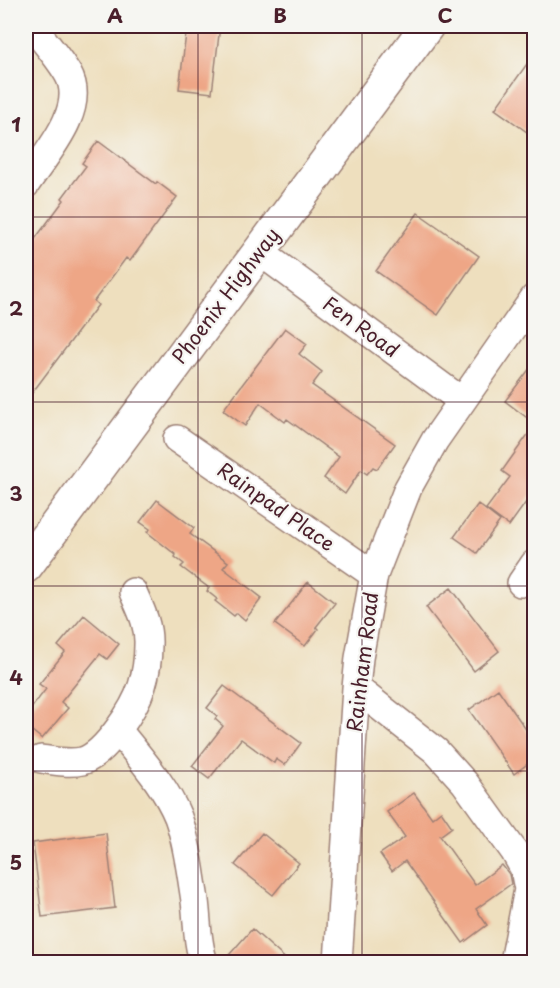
<svg xmlns="http://www.w3.org/2000/svg" width="560" height="988" font-family="'Playpen Sans',sans-serif">
	<style>
		.building { fill: #eea686 }
		.lines { fill: none; stroke-linecap: round; stroke-linejoin: round }
		.street-casing { stroke: #9c7f74; stroke-width: 30 }
		.secondary-casing { stroke: #9c7f74; stroke-width: 36 }
		.street { stroke: #fff; stroke-width: 27 }
		.secondary { stroke: #fff; stroke-width: 33 }
		.grid { fill: none; stroke: #4a1f2b; stroke-width: 1.5; stroke-opacity: 0.55 }
		.labels { text-anchor: middle; stroke-width: 4.5; stroke-linejoin: round; paint-order: stroke }
		.street-label { font-size: 20px; fill: #4a1f2b; stroke: #f6f6f2 }
		.neatline { fill: none; stroke: #4a1f2b; stroke-width: 2 }
		.grid-label { font-size: 20px; text-anchor: middle; font-weight: bold; fill: #4a1f2b }
	</style>
	<rect width="100%" height="100%" fill="#f6f6f2"/>
	<filter id="ink" filterUnits="userSpaceOnUse"><feTurbulence type="fractalNoise" baseFrequency=".0167" numOctaves="2"/><feDisplacementMap in="SourceGraphic" scale="12" xChannelSelector="R" yChannelSelector="G"/><feConvolveMatrix kernelMatrix="1 2 1 2 8 2 1 2 1" color-interpolation-filters="sRGB"/></filter>
	<filter id="wash" filterUnits="userSpaceOnUse"><feTurbulence type="fractalNoise" baseFrequency=".008" numOctaves="4" result="noise"/><feDisplacementMap in="SourceGraphic" scale="24" xChannelSelector="R" yChannelSelector="G"/><feGaussianBlur stdDeviation="1.35" result="paint"/><feColorMatrix in="noise" values="0 0 0 0 0 0 0 0 0 0 0 0 0 0 0 0 0 1.4 0 .05"/><feComposite in="paint" operator="in"/></filter>
	<g filter="url(#wash)">
		<rect width="100%" height="100%" fill="#eedfbe"/>
		<g id="blocks">
			<path class="building" d="M187 26H220L212 93 179 89Z
				M534 54V137L495 109Z
				M98 141 156 184 157 182 177 197 130 261 126 258 94 301 98 305 26 401V251L64 200 62 198 86 166 82 163Z
				M418 213 479 256 438 315 376 271Z
				M285 328 307 344 299 354 322 372 312 385 395 444 377 469 373 467 367 474 361 470 345 494 324 478 339 457 287 419 285 422 260 403 245 426 223 410Z
				M534 363V423L505 401Z
				M534 426V491L509 526 486 509 510 477 502 471Z
				M157 500 194 528 190 534 228 562 223 568 262 598 245 620 237 613 234 616 215 601 217 599 207 591 209 588 181 567 184 564 175 557 176 555 147 532 150 529 140 522Z
				M478 504 500 521 477 553 454 537Z
				M308 582 335 603 316 627 318 629 305 646 275 624Z
				M451 588 499 651 474 671 426 607Z
				M84 615 119 644 107 659 100 654 61 702 68 708 42 739 26 726V715L46 689 39 684 65 652 58 646Z
				M224 686 301 743 285 765 276 759 274 763 241 739 209 779 192 766 223 726 215 719 217 716 207 708Z
				M498 689 534 741V759L514 774 469 710Z
				M414 793 432 818 441 811 452 827 440 836 475 885 502 865 509 874 511 884 476 909 487 925 463 943 405 861 392 871 380 854 405 837 387 812Z
				M106 833 115 908 42 917 33 843Z
				M262 833 299 863 273 895 235 865Z
				M252 929 290 963H222Z"/>
		</g>
	</g>
	<g filter="url(#ink)">
		<use href="#blocks" fill-opacity="0" stroke="#9c7f74" stroke-width="1.5"/>
		<g class="lines">
			<defs>
				<path id="street" d="M26 184C45 155 88 109 68 74 58 57 44 41 32 26
					M260 252 462 401
					M177 439 374 575
					M521 583 534 564
					M356 688 436 751 465 783 514 851 524 869 528 889 514 962
					M118 730C139 757 165 785 178 817 187 842 190 869 194 894 198 917 196 941 204 962
					M41 759C54 761 69 764 82 761 105 755 135 708 142 686 146 673 148 659 148 645 149 625 141 610 133 592
					M338 962 356 688 359 658 374 575 408 488 435 440 534 298"/>
				<path id="secondary" d="M26 566 427 26"/>
			</defs>
			<use href="#street" class="street-casing"/>
			<use href="#secondary" class="secondary-casing"/>
			<use href="#street" class="street"/>
			<use href="#secondary" class="secondary"/>
		</g>
	</g>
	<path class="grid" d="M198 26V962M362 26V962M26 217H534M26 402H534M26 586H534M26 771H534"/>
	<g class="labels">
		<g class="street-label">
			<text transform="translate(226 296) rotate(-53)" y="7">Phoenix Highway</text>
			<text transform="translate(361 327) rotate(36)" y="7">Fen Road</text>
			<text transform="translate(276 507) rotate(35)" y="7">Rainpad Place</text>
			<text transform="translate(363 662) rotate(-83)" y="7">Rainham Road</text>
		</g>
	</g>
	<rect width="560" height="988" fill="none" stroke="#f6f6f2" stroke-width="66"/>
	<rect x="33" y="33" width="494" height="922" class="neatline"/>
	<g class="grid-label">
		<text x="115" y="23">A</text>
		<text x="280" y="23">B</text>
		<text x="445" y="23">C</text>
		<text x="16" y="132">1</text>
		<text x="16" y="316">2</text>
		<text x="16" y="501">3</text>
		<text x="16" y="685">4</text>
		<text x="16" y="870">5</text>
	</g>
</svg>
